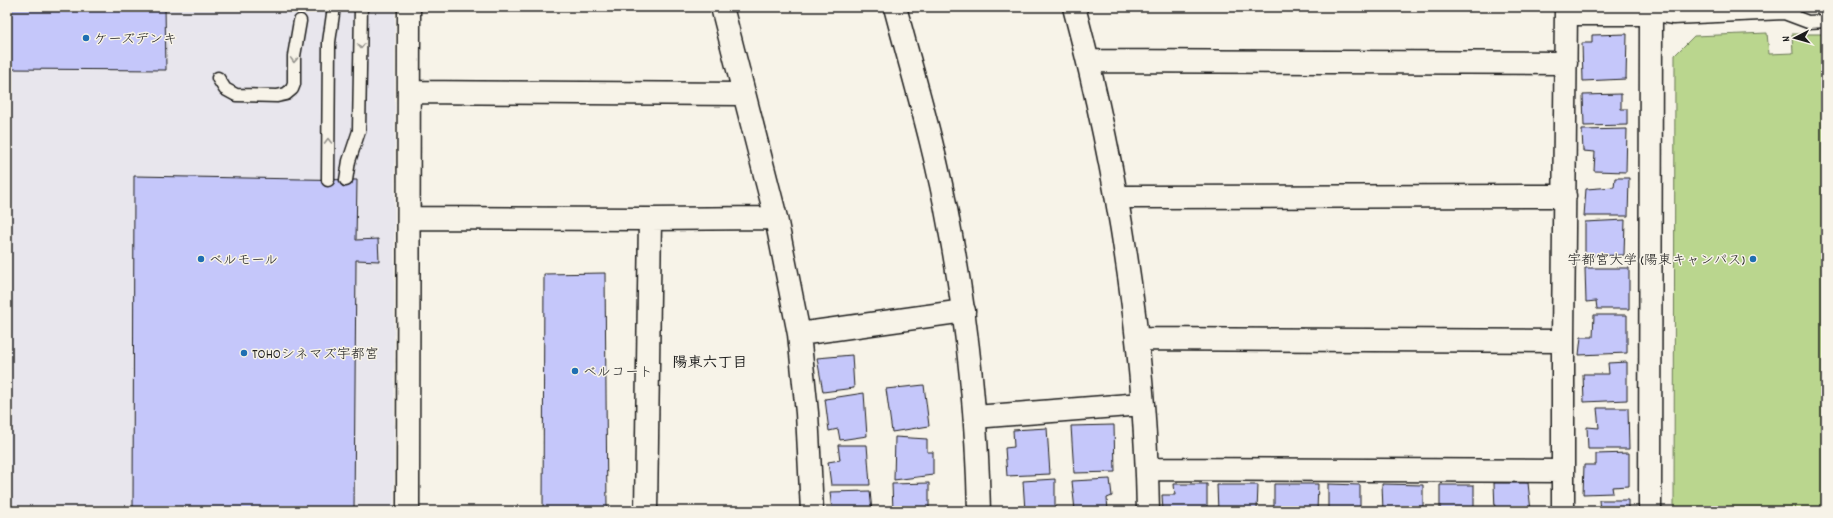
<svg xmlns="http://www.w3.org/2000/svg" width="1833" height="518" font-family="Dekko,'Klee One',sans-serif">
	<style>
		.built { fill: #e8e6ed }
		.grass { fill: #bad68e; stroke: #6b7955 }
		.building { fill: #c5c7fa; stroke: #1c1c1c }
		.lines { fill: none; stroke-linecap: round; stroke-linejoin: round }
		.service-casing { stroke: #1c1c1c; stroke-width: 15 }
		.minor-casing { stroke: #1c1c1c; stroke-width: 25 }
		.tertiary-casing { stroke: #1c1c1c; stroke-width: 25 }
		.service { stroke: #f7f3e8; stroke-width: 12 }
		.minor { stroke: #f7f3e8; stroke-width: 22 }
		.tertiary { stroke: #f7f3e8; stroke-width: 22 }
		.oneway { stroke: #94928c }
		.poi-dot { fill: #1f6fb2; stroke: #f7f3e8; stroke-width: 1.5 }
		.labels { text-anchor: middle; stroke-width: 3; stroke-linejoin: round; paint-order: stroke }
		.poi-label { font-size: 14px; fill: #1c1c1c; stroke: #f7f3e8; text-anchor: start }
		.neighbourhood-label { font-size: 15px; font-weight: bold; fill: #1c1c1c; stroke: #f7f3e8 }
	</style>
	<rect width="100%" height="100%" fill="#f7f3e8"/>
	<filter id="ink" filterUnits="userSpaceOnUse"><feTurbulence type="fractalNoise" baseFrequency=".025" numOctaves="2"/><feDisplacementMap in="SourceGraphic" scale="8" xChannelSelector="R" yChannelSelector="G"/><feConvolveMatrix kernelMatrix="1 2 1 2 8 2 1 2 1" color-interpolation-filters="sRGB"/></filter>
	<g filter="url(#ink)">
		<path class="built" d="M7 7H395L394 511H7Z"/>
		<path class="grass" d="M1767 33 1769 54 1793 53 1792 34H1826V511H1674L1675 55 1694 36Z"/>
		<path class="building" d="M7 7H165L166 70 7 69Z
			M1627 34 1626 79 1583 81 1582 43H1592V35Z
			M1621 94V109H1627V125L1584 126 1583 95Z
			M1627 129 1626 172 1594 171 1595 152 1583 151 1582 130Z
			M134 176 357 180 356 240 378 239 379 261 356 260 354 511H133Z
			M1615 178H1629L1628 216H1584L1586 189 1614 187Z
			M1625 220 1624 255 1585 256V222Z
			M1585 268H1629V309H1597L1596 301 1586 302Z
			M605 273 607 511H543L544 274Z
			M1594 315H1627V353L1579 355 1581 337H1593Z
			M852 355 854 388 823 392 817 358Z
			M1627 362V400L1584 402 1583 374H1609L1608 363Z
			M924 385 929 426 892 432 886 389Z
			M864 393 867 436 840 440 838 429 829 431 825 399Z
			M1597 408H1628L1629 449H1588L1587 427 1599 428Z
			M1114 425 1115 472 1074 473 1071 426Z
			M1047 428 1050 474 1007 476 1005 448 1014 447 1013 430Z
			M895 437 927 439V452H933V475L894 480Z
			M838 445H867L870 485H831L828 462 840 460Z
			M1629 453V486L1612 487 1613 493 1583 494 1584 465H1596V454Z
			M1055 479V511H1025L1023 481Z
			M1110 479 1112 496 1107 498 1108 511H1075L1072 481Z
			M929 483V511H893L892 484Z
			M1494 483H1528L1531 511H1495Z
			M1174 484H1207V511H1163L1162 495H1175Z
			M1274 484H1318L1317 511H1274Z
			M1328 484 1360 485V511H1328Z
			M1382 484 1423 485V507L1417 506V511H1383Z
			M1217 485H1258L1257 511H1218Z
			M1440 485H1474V510L1478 509V511H1440Z
			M870 491 872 511H832L830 492Z
			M1599 500H1628V511H1600Z"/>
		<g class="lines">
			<defs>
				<path id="service" d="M1784 13 1808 22 1826 21
					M1651 14 1673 18 1784 13 1797 7
					M218 78 225 89 236 95 277 96 286 94 292 89 294 84V56L300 21
					M328 180 329 42 334 7
					M346 180 349 161 359 131 361 7"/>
				<path id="minor" d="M722 7 776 218 799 334 964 311
					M1074 7C1118 173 1145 339 1148 511
					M1566 14H1651
					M1088 61 1566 63
					M409 92 744 94
					M1117 197 1565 196
					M409 218 650 219 776 218
					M799 334 807 413 812 511
					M1137 339 1563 341
					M975 417 1142 404
					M1147 469 1563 471
					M408 511 409 7
					M646 511 650 219
					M1563 511V341L1566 7
					M1650 511 1651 7"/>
				<path id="tertiary" d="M895 7C914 79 936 151 949 225 967 319 977 415 979 511"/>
			</defs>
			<use href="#service" class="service-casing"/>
			<use href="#minor" class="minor-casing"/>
			<use href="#tertiary" class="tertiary-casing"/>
			<use href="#service" class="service"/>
			<use href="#minor" class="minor"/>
			<use href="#tertiary" class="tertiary"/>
		</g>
		<defs><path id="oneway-chevron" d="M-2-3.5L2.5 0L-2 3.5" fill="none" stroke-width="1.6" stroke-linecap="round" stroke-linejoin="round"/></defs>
		<g class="oneway">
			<use href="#oneway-chevron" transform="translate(361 46) rotate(90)"/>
			<use href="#oneway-chevron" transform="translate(294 60) rotate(92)"/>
			<use href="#oneway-chevron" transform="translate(328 141) rotate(-91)"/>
		</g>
	</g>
	<g class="poi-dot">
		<circle cx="86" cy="38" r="4"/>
		<circle cx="201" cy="259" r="4"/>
		<circle cx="1753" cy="259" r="4"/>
		<circle cx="244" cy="353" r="4"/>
		<circle cx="575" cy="371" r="4"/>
	</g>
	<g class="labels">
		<g class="poi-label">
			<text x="94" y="43">ケーズデンキ</text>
			<text x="209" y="264">ベルモール</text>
			<text x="1745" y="264" text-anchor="end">宇都宮大学 (陽東キャンパス)</text>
			<text x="252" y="358">TOHOシネマズ宇都宮</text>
			<text x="583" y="376">ベルコート</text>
		</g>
		<g class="neighbourhood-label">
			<text x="710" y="367">陽東六丁目</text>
		</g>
	</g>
	<rect width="1833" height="518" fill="none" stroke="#f7f3e8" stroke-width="24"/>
	<rect x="12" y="12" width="1809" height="494" fill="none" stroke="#1c1c1c" stroke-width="1.5" filter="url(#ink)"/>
	<g transform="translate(1795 38) rotate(264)" stroke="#f7f3e8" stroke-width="3" paint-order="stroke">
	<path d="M0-3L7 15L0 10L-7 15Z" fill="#1c1c1c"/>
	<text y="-6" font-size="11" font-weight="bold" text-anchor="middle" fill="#1c1c1c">N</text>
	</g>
</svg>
